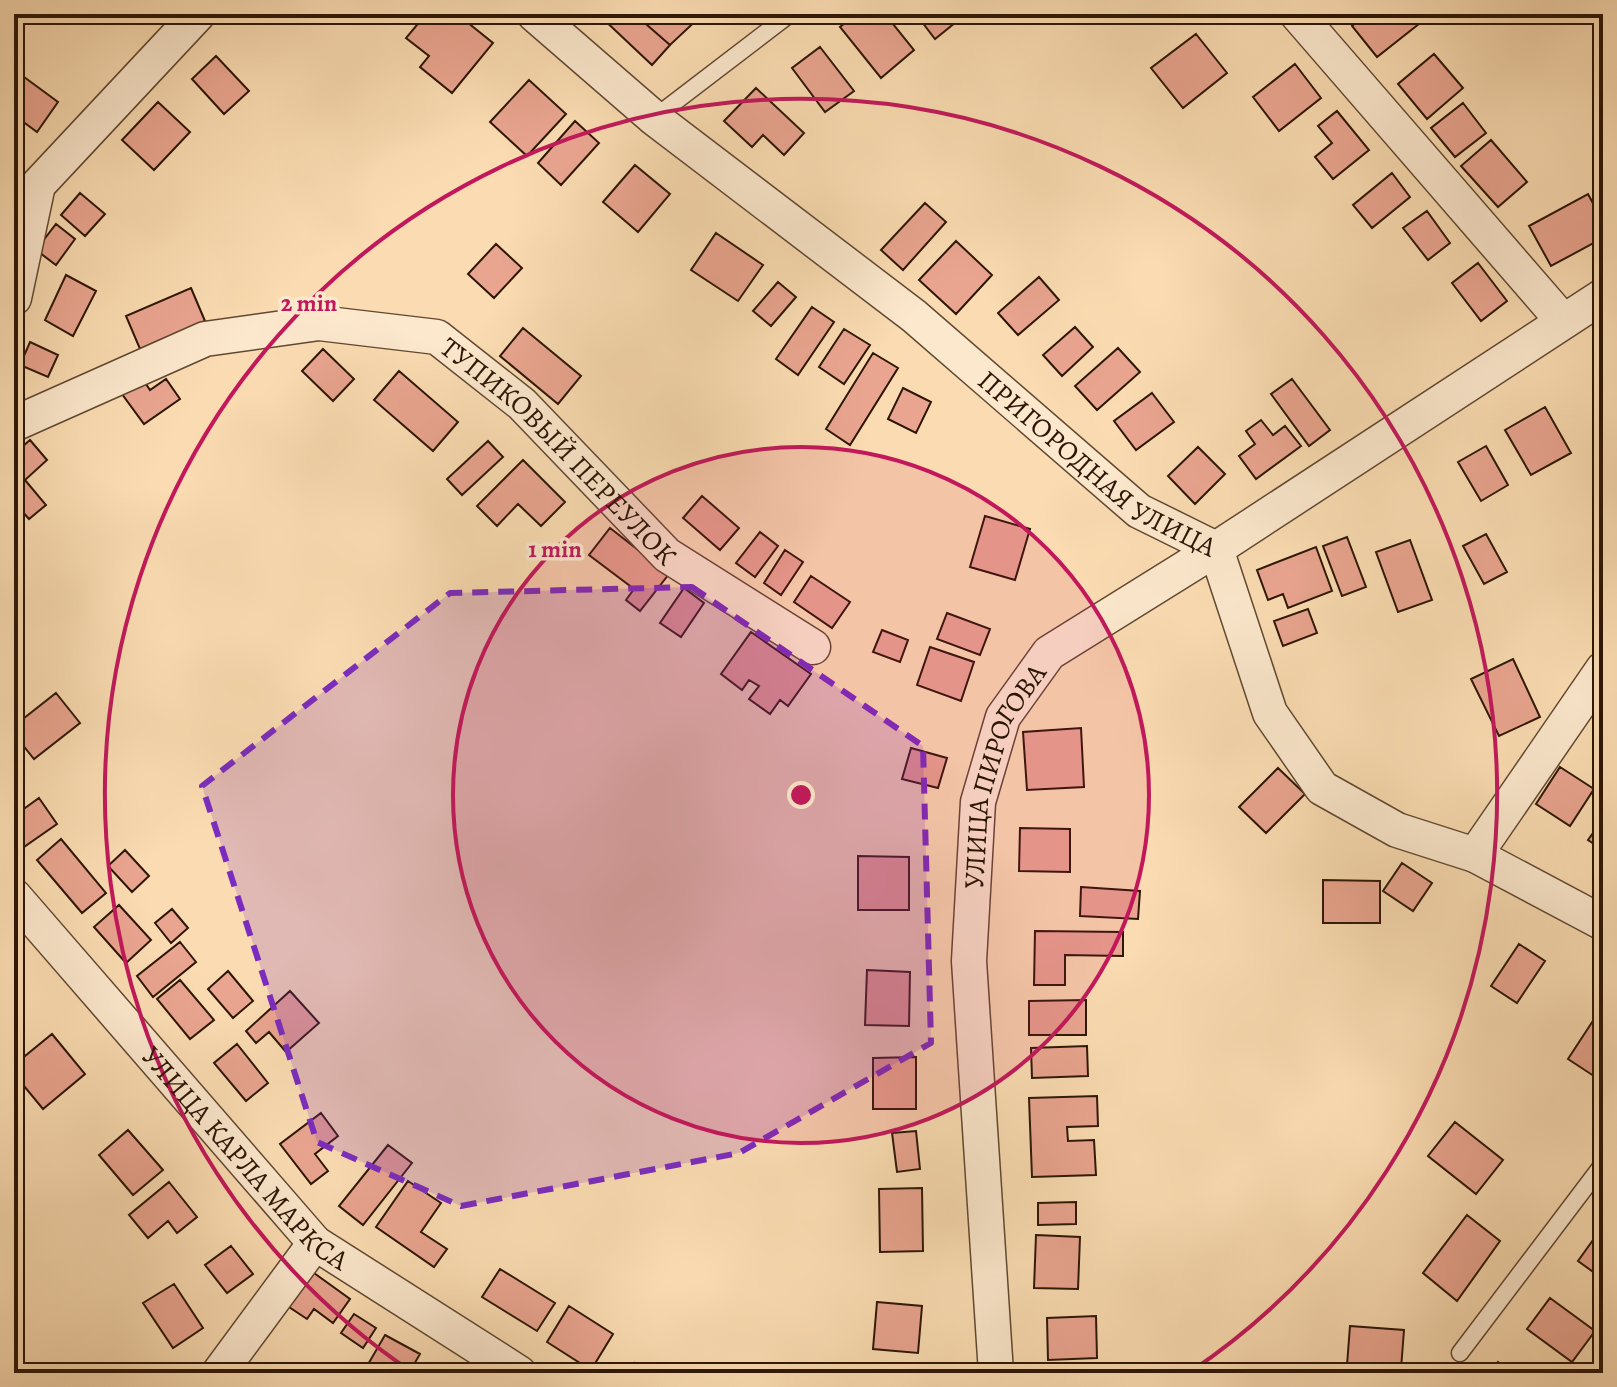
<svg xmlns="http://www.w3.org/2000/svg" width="1617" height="1387" font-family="Alegreya,serif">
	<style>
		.building { fill: #eaa590; stroke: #2d1606; stroke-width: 2 }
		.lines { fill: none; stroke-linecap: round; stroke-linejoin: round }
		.service-casing { stroke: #604831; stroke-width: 19 }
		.minor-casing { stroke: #604831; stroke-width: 37 }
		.service { stroke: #fce8cd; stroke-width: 16 }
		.minor { stroke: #fce8cd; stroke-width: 34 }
		.marked { fill: #7b2cbf; fill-opacity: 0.2; stroke: #7b2cbf; stroke-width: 6; stroke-dasharray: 16 10; stroke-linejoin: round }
		.ring { fill: none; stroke: #c2185b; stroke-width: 4 }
		.labels { text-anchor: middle; stroke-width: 7; stroke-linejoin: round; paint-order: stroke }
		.street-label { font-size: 28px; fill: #2d1606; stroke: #fce8cd }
		.centre { fill: #c2185b; stroke: #fce8cd; stroke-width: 4 }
		.ring-label { font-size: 24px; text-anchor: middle; font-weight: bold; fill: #c2185b; stroke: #fce8cd; stroke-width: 7; stroke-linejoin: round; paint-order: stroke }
	</style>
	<rect width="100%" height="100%" fill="#fbdcb2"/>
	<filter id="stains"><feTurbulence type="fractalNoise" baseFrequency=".0025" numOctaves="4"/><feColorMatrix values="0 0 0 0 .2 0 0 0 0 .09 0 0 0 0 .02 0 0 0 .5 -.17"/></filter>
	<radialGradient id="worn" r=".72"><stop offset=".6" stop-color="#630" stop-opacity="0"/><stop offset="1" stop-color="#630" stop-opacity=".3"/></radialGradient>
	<path class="building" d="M426 14H457L493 43 452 93 420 67 429 56 406 38Z
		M602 14H643L639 18 670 45 652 65 600 16Z
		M643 14H703L670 45 639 18Z
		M856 14H885L914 50 881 78 840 27Z
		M916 14H958L961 18 935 39Z
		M1367 14H1428L1429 16 1377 57 1352 26Z
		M1196 34 1227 73 1183 108 1151 68Z
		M820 47 854 91 825 112 792 68Z
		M1434 54 1463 88 1427 119 1398 84Z
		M216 56 249 91 224 114 192 79Z
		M1295 64 1321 98 1279 131 1253 97Z
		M20 74 58 102 37 132 14 115V83Z
		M529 80 566 114 527 156 490 122Z
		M756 88 804 133 784 155 763 135 752 147 724 121Z
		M158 102 190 132 154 170 122 140Z
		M1463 103 1486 133 1455 157 1431 128Z
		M1337 111 1369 150 1333 179 1315 157 1332 143 1318 126Z
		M575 121 599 143 561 185 538 163Z
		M1491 140 1527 182 1498 207 1461 166Z
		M635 165 670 194 638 232 603 202Z
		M1392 173 1410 197 1372 228 1353 205Z
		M80 193 105 214 85 236 61 215Z
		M1588 194 1603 222V238L1551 266 1529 226Z
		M925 203 946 222 903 270 881 250Z
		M1427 211 1450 243 1428 260 1403 228Z
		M56 224 75 239 56 265 36 250Z
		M716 233 763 265 738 301 691 270Z
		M956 241 992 275 956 314 919 280Z
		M496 244 522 268 494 298 468 274Z
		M1478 263 1507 301 1481 321 1452 283Z
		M66 275 96 291 73 336 45 320Z
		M1039 277 1059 300 1018 335 998 313Z
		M778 282 796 297 771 326 753 311Z
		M191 288 205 321 140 349 126 316Z
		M812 307 834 322 798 375 776 359Z
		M1075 327 1093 347 1062 376 1043 355Z
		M523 328 581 376 558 404 500 356Z
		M844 329 870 345 844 384 819 367Z
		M30 342 58 355 48 377 20 365Z
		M1118 348 1140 372 1097 410 1075 386Z
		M323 349 354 379 333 401 302 371Z
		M873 353 898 368 850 445 826 429Z
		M399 371 458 422 433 451 374 400Z
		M140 375 150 390 166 379 180 399 144 424 119 390Z
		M1292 379 1330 430 1309 446 1271 394Z
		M903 388 931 402 916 433 888 419Z
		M1152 393 1174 422 1136 450 1114 421Z
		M1545 407 1571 453 1531 475 1505 430Z
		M1261 420 1273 435 1285 426 1301 446 1256 479 1239 456 1255 444 1246 431Z
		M30 440 47 460 25 480 46 505 29 519 14 502V454Z
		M488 441 503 457 462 495 447 479Z
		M1486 446 1508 485 1481 501 1458 462Z
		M1198 447 1225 474 1195 504 1168 476Z
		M523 460 565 502 541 526 518 504 497 526 477 506Z
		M702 496 739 528 720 550 683 518Z
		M985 516 1030 529 1015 580 970 567Z
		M610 528 669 574 640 611 626 600 634 589 589 555Z
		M760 532 778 546 755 577 736 563Z
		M1486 534 1507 572 1484 584 1463 546Z
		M1347 537 1366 587 1342 596 1323 546Z
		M1410 540 1432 600 1398 612 1376 552Z
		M1316 547 1332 591 1288 608 1283 594 1268 600 1257 570Z
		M785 550 803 562 781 595 764 583Z
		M811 576 850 602 832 628 794 602Z
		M684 588 704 603 681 637 660 623Z
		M1308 609 1317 633 1283 646 1274 621Z
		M947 613 990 629 980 655 937 639Z
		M882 630 908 640 900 662 873 652Z
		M751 632 811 674 788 706 780 700 770 714 749 699 759 686 749 680 742 690 721 674Z
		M930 647 974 662 961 701 917 685Z
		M1513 659 1540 717 1499 736 1471 679Z
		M56 693 80 723 34 759 14 734V726Z
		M1081 728 1084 787 1027 790 1023 732Z
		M911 748 947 758 938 788 902 779Z
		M1560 767 1594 789 1570 826 1536 804Z
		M1278 768 1305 794 1266 833 1239 807Z
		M39 798 57 824 21 849 14 839V816Z
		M1603 819V850L1588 840Z
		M1020 828 1070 829V872L1019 871Z
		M61 839 106 893 82 913 37 860Z
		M125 850 149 876 132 892 108 866Z
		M858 856 909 857V910H858Z
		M1402 863 1432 883 1413 911 1383 891Z
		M1323 880 1380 881V923H1323Z
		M1081 887 1140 891 1138 919 1080 916Z
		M119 905 151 940 126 963 94 927Z
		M172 909 188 928 171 943 155 923Z
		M1035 931 1123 932V956L1065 955V985H1034Z
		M180 942 196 962 153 997 137 976Z
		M1519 944 1545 961 1517 1003 1491 986Z
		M867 970 910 972 909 1026 865 1025Z
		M228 971 253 1001 233 1018 208 989Z
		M180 980 214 1020 190 1039 157 999Z
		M290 991 319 1023 286 1052 269 1032 256 1043 246 1031Z
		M1086 1000V1035H1029V1001Z
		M1602 1007H1603V1082L1568 1059Z
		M52 1034 85 1074 43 1109 14 1074V1065Z
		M237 1044 268 1083 246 1101 214 1063Z
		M1087 1046 1088 1076 1032 1078 1031 1048Z
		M916 1057V1109H873V1058Z
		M1097 1096 1098 1126 1067 1127 1068 1141 1094 1140 1096 1175 1032 1177 1029 1098Z
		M321 1113 338 1136 315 1154 328 1171 311 1184 280 1144Z
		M1455 1122 1503 1160 1476 1194 1428 1156Z
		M128 1130 163 1170 133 1195 99 1155Z
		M916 1131 920 1169 897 1172 892 1133Z
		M388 1145 412 1163 363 1225 339 1206Z
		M408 1181 441 1203 421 1232 447 1249 434 1267 376 1227Z
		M169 1182 197 1217 177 1233 168 1221 148 1238 129 1215Z
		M922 1188 923 1251 880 1252 879 1189Z
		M1076 1202V1224L1038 1225V1203Z
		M1467 1215 1500 1241 1457 1301 1423 1273Z
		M1603 1226V1279L1578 1261Z
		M1036 1235 1080 1237 1078 1289 1034 1288Z
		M231 1246 253 1274 227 1293 205 1265Z
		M500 1269 555 1303 537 1331 482 1297Z
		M314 1273 350 1299 333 1323 314 1309 307 1319 289 1307Z
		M174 1284 203 1328 173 1348 143 1303Z
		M1550 1298 1595 1331 1572 1362 1527 1329Z
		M877 1302 922 1306 918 1353 873 1349Z
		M569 1306 613 1334 591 1370 547 1342Z
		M354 1314 376 1328 363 1348 341 1333Z
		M1096 1316 1097 1358 1048 1360 1047 1318Z
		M1350 1326 1404 1330 1401 1369 1347 1365Z
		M385 1335 420 1354 409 1373H363Z
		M1498 1362 1514 1373H1490Z
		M635 1363 651 1373H629Z"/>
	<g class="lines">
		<defs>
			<path id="service" d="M654 118 790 14
				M1460 1353 1603 1164"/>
			<g id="minor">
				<path id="s1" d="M534 14 654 118 914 316 1139 511 1216 549 1270 713 1322 788 1397 830 1475 855 1603 923"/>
				<path d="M1297 14 1563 321"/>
				<path d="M14 298 38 185 198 14"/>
				<path id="s2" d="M14 424 205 339 319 323 437 337 522 404 667 555 813 647"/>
				<path d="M1475 855 1603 669"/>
				<path id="s3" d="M14 896 315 1243 519 1373"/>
				<path d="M219 1373 315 1243"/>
				<path id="s4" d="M996 1373 969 961 978 802 1003 717 1049 653 1216 549 1603 296"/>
			</g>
		</defs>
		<use href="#service" class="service-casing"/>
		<use href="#minor" class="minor-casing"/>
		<use href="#service" class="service"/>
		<use href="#minor" class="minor"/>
	</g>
	<path class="marked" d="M692 587 923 746 931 1043 739 1153 461 1206 317 1142 202 786 450 593Z"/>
	<circle cx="801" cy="795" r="348" fill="#c2185b" fill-opacity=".12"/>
	<g class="ring">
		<circle cx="801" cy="795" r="348"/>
		<path d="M412 1372A696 696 0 1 1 1190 1372"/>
	</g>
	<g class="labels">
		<g class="street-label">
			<text dy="10" stroke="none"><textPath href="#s2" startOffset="610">ТУПИКОВЫЙ ПЕРЕУЛОК</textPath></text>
			<text dy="10" stroke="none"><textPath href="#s1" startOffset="722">ПРИГОРОДНАЯ УЛИЦА</textPath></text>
			<text dy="10" stroke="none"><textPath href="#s4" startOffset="604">УЛИЦА ПИРОГОВА</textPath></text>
			<text dy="10" stroke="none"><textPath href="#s3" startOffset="350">УЛИЦА КАРЛА МАРКСА</textPath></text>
		</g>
	</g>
	<circle cx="801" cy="795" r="12" class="centre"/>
	<g class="ring-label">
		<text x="309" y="311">2 min</text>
		<text x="555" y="557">1 min</text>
	</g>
	<rect width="1617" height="1387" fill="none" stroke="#fbdcb2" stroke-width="48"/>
	<rect x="16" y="16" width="1585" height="1355" fill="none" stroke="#2d1606" stroke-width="4"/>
	<rect x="24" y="24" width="1569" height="1339" fill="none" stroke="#2d1606" stroke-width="2"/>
	<rect width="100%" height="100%" filter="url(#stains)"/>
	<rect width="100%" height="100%" fill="url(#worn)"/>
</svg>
